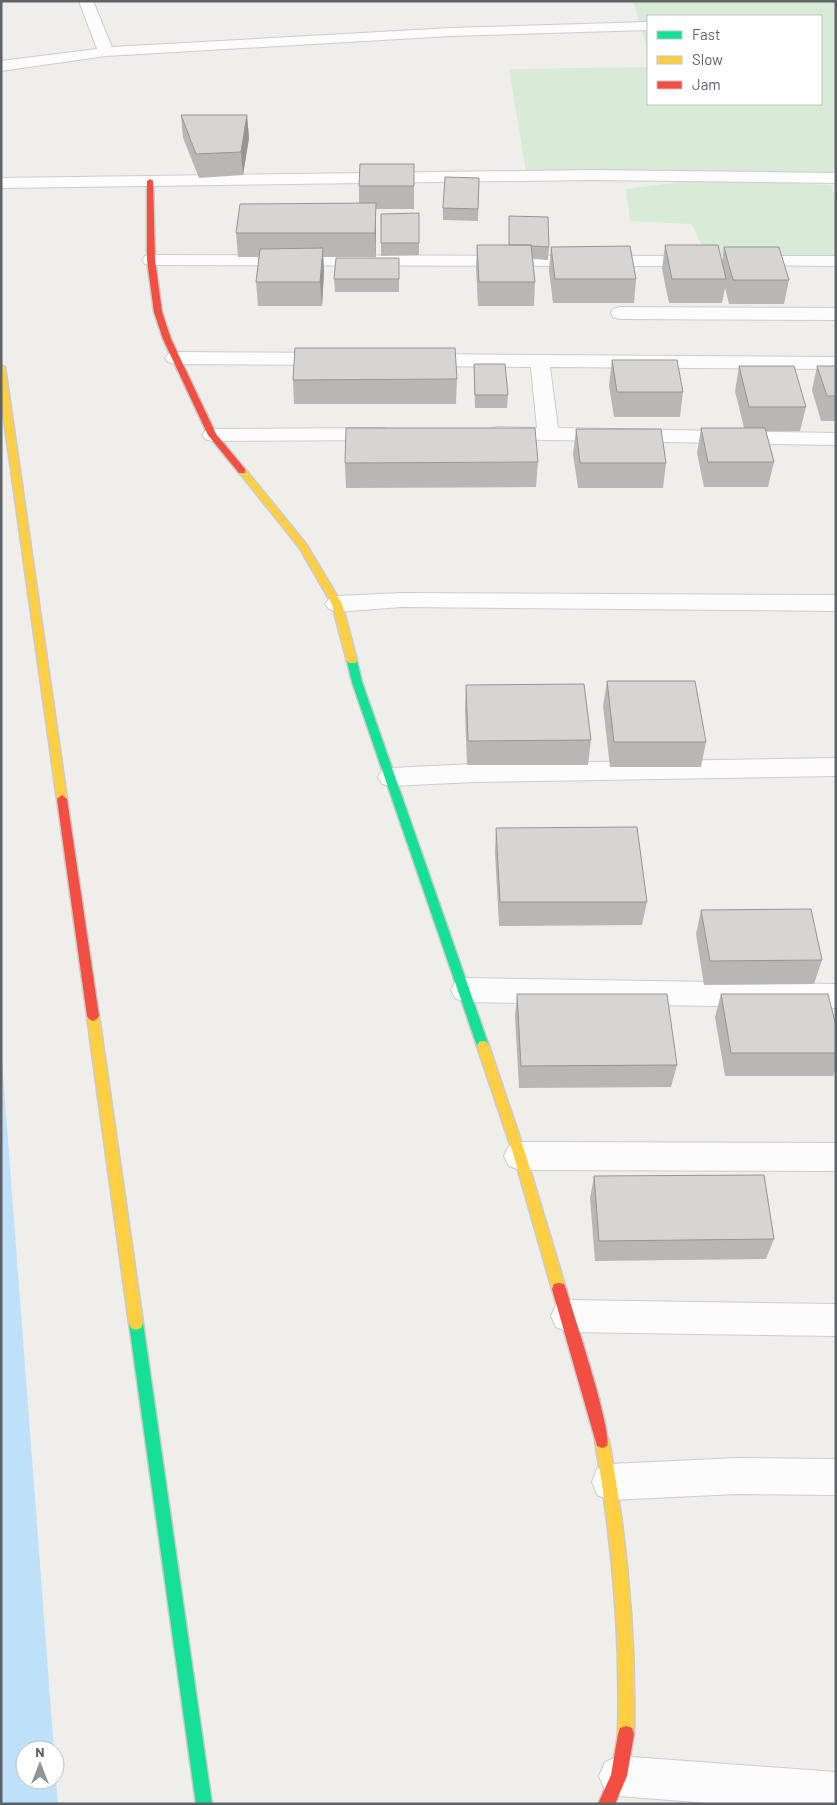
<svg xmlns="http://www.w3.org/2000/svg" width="837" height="1805" font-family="Barlow,sans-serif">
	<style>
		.green { fill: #d8ebd6 }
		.water { fill: #bfe0f9 }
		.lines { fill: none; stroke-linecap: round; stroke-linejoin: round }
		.lane-casing { stroke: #cbcccc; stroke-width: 2 }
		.street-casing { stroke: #cbcccc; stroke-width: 2 }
		.fast-casing { stroke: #cacacb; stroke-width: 3 }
		.slow-casing { stroke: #cacacb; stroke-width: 3 }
		.jam-casing { stroke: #cacacb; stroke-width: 3 }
		.lane { fill: #fdfcfc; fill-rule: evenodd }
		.street { fill: #fdfcfc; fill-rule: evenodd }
		.fast { fill: #16e098; fill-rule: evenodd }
		.slow { fill: #ffcf43; fill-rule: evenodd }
		.jam { fill: #f24e42; fill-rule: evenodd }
		.wall { fill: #b8b7b5 }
		.shaded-wall { fill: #969594 }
		.building { fill: #d6d5d3; stroke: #969594 }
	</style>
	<rect width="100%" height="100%" fill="#efeeea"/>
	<path class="green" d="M633 1H836V173L526 171 509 69 648 67V104H821V16H648V52Z
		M702 179 831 185 836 198V261L707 255 691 224 630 221 626 189Z"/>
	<path class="water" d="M1 1048 54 1750H25V1780H55V1769L58 1804H1Z"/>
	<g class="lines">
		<defs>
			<path id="lane" d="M836 758V776L474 782 391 786 382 784 378 777 382 770 391 768 474 764Z"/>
			<path id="street" d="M79 1H93L112 47 451 28 648 22V30L451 36 106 56 1 71V61L97 49Z
				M592 170 836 173V183L592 180 1 188V178Z
				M151 255 699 256 705 257 708 261 705 265 699 266 151 265 145 264 142 260 145 256Z
				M745 256H836V266L739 265 736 261 739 257Z
				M620 307 836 308V320L620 319 613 317 611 313 613 309Z
				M175 352 332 353 339 355 342 359 339 363 332 365 175 364 168 362 165 358 168 354Z
				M420 354 836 357V369L550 367 558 428 836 433V445L497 439 490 437 487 433 490 429 497 427 537 428 531 367 420 366 413 364 410 360 413 356Z
				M384 428 391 430 394 434 391 438 384 440 212 441 205 439 202 435 205 431 212 429Z
				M401 593 836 595V611L401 607 337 612 329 609 325 604 329 599 337 596Z
				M465 978 836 984V1008L465 1002 455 998 451 990 455 982Z
				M520 1142 836 1143V1171L520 1170 509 1166 504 1156 509 1146Z
				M568 1300 836 1304V1336L568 1332 556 1327 551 1316 556 1305Z
				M737 1458 836 1459V1495L737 1494 610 1500 597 1495 592 1482 597 1469 610 1464Z
				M619 1756 836 1772V1804H720L619 1796 605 1790 599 1776 605 1762Z"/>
			<path id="fast" d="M352 658 357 661 362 682 489 1046 487 1050 483 1051 479 1050 477 1046 352 682 347 661Z
				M136 1316 141 1318 143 1323 212 1804H196L129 1323 131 1318Z"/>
			<path id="slow" d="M1 365 5 367 67 799 62 803 57 799 1 398Z
				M242 468 245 469 306 544 342 604 357 661 355 663H349L347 661 332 604 299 547 238 471Z
				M93 1011 97 1013 99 1016 143 1323 141 1328 136 1330 131 1328 129 1323 87 1016 89 1013Z
				M483 1041 487 1042 489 1046 526 1156 566 1289 564 1294 559 1295 554 1294 552 1289 514 1156 477 1046 479 1042Z
				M602 1434 607 1436 609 1441C627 1538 636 1635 634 1734L632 1740 626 1742 620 1740 618 1734C621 1635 612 1538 595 1441L597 1436Z"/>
			<path id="jam" d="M150 179 153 181 155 260 162 312 171 339 216 434 245 469V473H239L208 435 163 339 154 312 147 260V181Z
				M62 795 67 799 99 1016 97 1019 93 1021 89 1019 87 1016 57 799Z
				M559 1283 564 1284 566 1289C573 1312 613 1433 607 1446L602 1448 597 1446 552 1289 554 1284Z
				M626 1726 632 1728 634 1734 627 1776 615 1804H598L611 1775 618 1734 620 1728Z"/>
		</defs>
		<use href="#lane" class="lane-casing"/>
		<use href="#street" class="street-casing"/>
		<use href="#fast" class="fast-casing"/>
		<use href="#slow" class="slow-casing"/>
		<use href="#jam" class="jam-casing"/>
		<use href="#lane" class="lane"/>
		<use href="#street" class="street"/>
		<use href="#fast" class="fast"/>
		<use href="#slow" class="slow"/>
		<use href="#jam" class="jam"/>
	</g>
	<path class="wall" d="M181 115H247L249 138 243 175 199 178 183 138Z
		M414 164V209H376V257H323L324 272 322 306H258L256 282 259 257H238L236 233 359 203V186Z
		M479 178 478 221 443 220V208Z
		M419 213V255L381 256V243Z
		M509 216 549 247 548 260 533 259 535 282 534 306H478L476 268 477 245H509Z
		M665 245 722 262 724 247 789 280 784 304H729L725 288 722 303H669L662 269Z
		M551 247 636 279 634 303H553L549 270Z
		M399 258V292H335L334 279Z
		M612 360 683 392 680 417H614L609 385Z
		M474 364 508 395 507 408H475L474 377Z
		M739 366 806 407 800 431H766L774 462 768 487H704L697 453 701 428H744L735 391Z
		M817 366H836V421H821L812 390Z
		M457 379 456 404H294L293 380Z
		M576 429 666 463 663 488H578L573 454Z
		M538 462 536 487 346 488 345 463Z
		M607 681 706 742 701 767H610L603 706Z
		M466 685 591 740 588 765H467L465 710Z
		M496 828 647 902 642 925 499 926 495 852Z
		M701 910 822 960 814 984 704 985 696 934Z
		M517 994 677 1065 671 1087 519 1088 515 1017Z
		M721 994 836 1026V1068L833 1076H725L715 1017Z
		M594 1176 774 1239 766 1259 595 1261 590 1198Z"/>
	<path class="shaded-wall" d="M247 115 249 138 243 175 241 152Z
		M376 203V257L375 233Z
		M323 248 324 272 322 306 320 282Z"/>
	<path class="building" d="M181 115H247L241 152 196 154Z
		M360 164H414V186H359Z
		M445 177 479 178 478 209 443 208Z
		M376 203 375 233H236L240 204Z
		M419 213V243H381V214Z
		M509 216 548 217 549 247 532 246 531 245H509Z
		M477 245H531L535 282H479Z
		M665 245H718L726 279H672Z
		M630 246 636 279H555L551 247Z
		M724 247H779L789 280H733Z
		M323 248 320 282H256L260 249Z
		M336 258H399V279H334Z
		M295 348H455L457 379 293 380Z
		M612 360H677L683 392H617Z
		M474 364H505L508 395H475Z
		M739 366H794L806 407H749Z
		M817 366H836V396H827Z
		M346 428H535L538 462 345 463Z
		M701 428H765L774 462H708Z
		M576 429H661L666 463H580Z
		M607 681H695L706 742H614Z
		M584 684 591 740 468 741 466 685Z
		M637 827 647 902H500L496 828Z
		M811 909 822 960 710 961 701 910Z
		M517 994H667L677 1065 521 1066Z
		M721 994H828L836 1026V1053H731Z
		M764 1175 774 1239 599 1241 594 1176Z"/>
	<rect width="837" height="1805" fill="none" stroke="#5f6368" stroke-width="5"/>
	<rect x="647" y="15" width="175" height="90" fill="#ffffff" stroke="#bfc1c3"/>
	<rect x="657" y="31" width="25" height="8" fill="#16e098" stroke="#bfc1c3"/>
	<text x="692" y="40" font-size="15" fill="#5f6368">Fast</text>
	<rect x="657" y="56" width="25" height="8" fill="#ffcf43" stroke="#bfc1c3"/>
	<text x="692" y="65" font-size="15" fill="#5f6368">Slow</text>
	<rect x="657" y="81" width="25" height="8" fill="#f24e42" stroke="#bfc1c3"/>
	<text x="692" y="90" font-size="15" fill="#5f6368">Jam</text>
	<g transform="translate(40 1765)"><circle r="24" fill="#ffffff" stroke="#bfc1c3"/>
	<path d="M0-4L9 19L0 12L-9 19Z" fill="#919496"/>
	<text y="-8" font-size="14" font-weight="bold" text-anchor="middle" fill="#5f6368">N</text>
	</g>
</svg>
